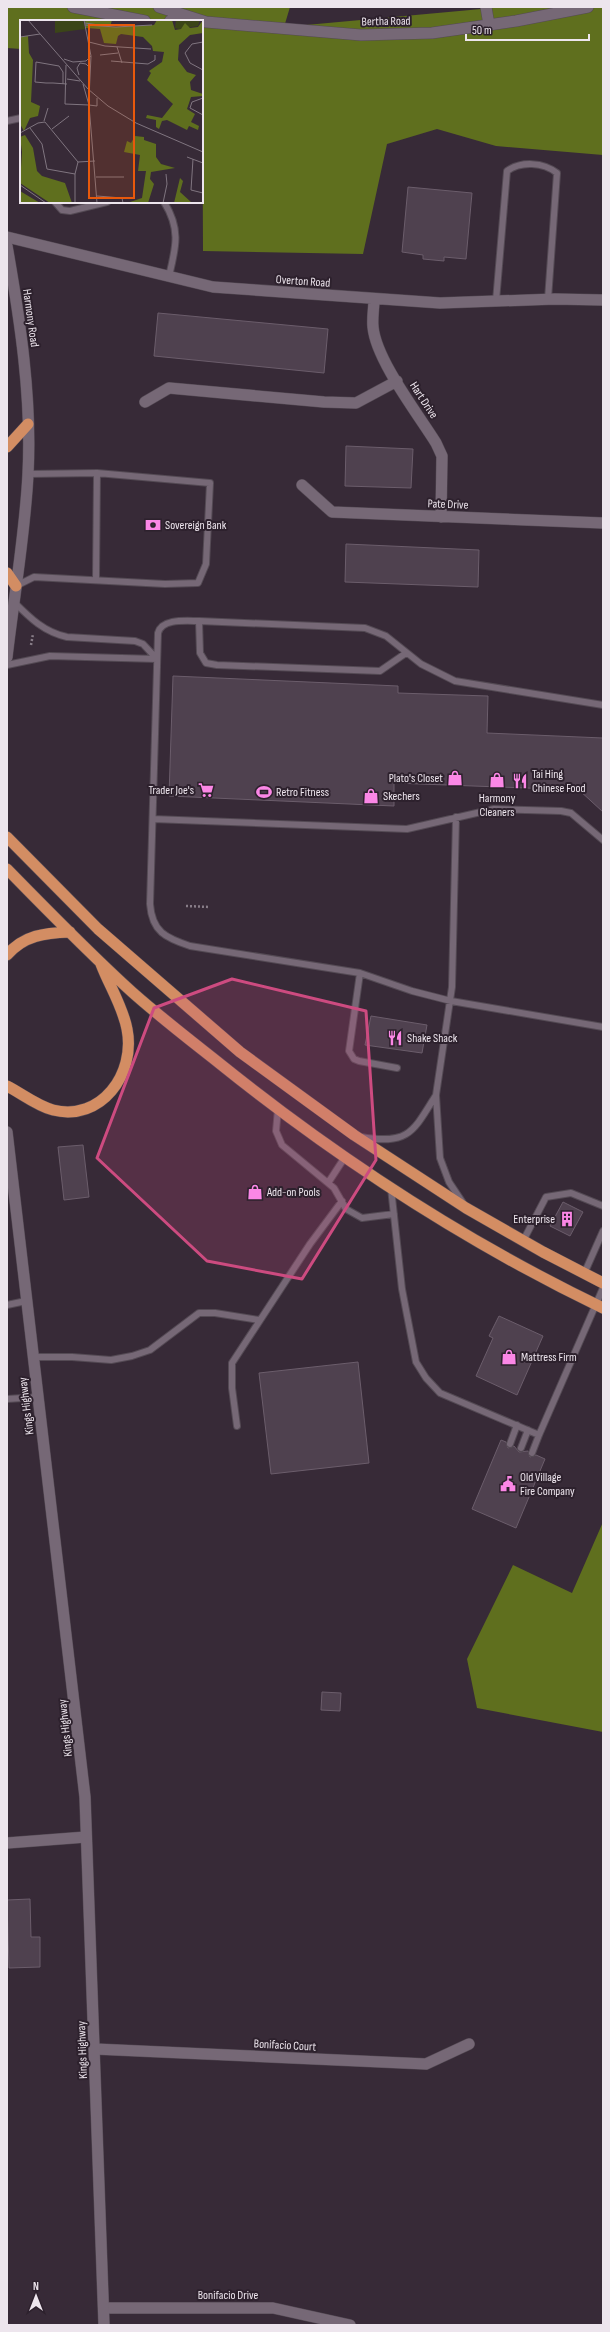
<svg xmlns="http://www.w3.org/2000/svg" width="610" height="2332" font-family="'Sofia Sans Condensed',sans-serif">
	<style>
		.forest { fill: #5f6f1e }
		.building { fill: #4f414f; stroke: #6b5d6b }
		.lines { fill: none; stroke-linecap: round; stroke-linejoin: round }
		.service-casing { stroke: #544a54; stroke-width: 8 }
		.minor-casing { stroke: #544a54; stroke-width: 12 }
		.tertiary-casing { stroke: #544a54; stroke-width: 12 }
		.trunk-casing { stroke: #544a54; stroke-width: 12 }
		.path { stroke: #887d88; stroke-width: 2.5; stroke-dasharray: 2 2; stroke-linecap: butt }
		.service { stroke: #766876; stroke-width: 6 }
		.minor { stroke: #766876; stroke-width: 11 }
		.tertiary { stroke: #766876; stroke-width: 11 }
		.trunk { stroke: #d38d63; stroke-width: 11 }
		.marked { fill: #cd4b80; fill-opacity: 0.2; stroke: #cd4b80; stroke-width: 3; stroke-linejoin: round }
		.labels { text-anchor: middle; stroke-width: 4; stroke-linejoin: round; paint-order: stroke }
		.street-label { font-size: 12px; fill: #ede5ed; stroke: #2d212d }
		.poi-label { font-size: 12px; fill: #ede5ed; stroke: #2d212d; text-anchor: start }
		.inset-road { fill: none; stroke: #807580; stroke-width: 1 }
		.view { fill: #e8590c; fill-opacity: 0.15; stroke: #e8590c; stroke-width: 2 }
		.inset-edge { fill: none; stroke: #ede5ed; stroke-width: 2 }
	</style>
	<rect width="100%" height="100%" fill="#372a37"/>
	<path class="forest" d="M7 7H290L284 27 503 7H603V155L496 146 437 129 387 144 363 254 203 251 202 21H21V49L7 48Z
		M603 1522V1732L477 1708 467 1659 513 1565 572 1593Z"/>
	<path class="building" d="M408 187 472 193 466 259 444 257V261L423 259V255L402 252Z
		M158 313 328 329 324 373 154 356Z
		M346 446 413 449 411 488 345 486Z
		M346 544 479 550 478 587 345 582Z
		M173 676 398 686V693L488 696 487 733 603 738V812L579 790 394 783V806L169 796Z
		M371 1016 427 1025 422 1053 365 1045Z
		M83 1145 89 1197 64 1200 58 1147Z
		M563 1202 583 1212 570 1236 550 1226Z
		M499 1316 543 1336 517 1395 476 1376 493 1338 489 1336Z
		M358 1362 369 1463 271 1474 259 1373Z
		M501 1440 506 1442 508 1448 514 1446 519 1452 528 1451 530 1457 536 1455 545 1459 516 1528 472 1509Z
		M322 1692 341 1693 340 1711 321 1710Z
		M30 1899 31 1937H40V1967L9 1968 7 1900Z"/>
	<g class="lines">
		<defs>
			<path id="service" d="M7 121 21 118
				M55 202 62 210 70 211 107 202
				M164 202C181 229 176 247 169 276
				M496 301 507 171C521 161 543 162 557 173L548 299
				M96 579 97 473
				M16 586 34 577 165 584 198 583 206 564 210 483 97 473 28 474
				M14 602C30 618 44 632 67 637L135 641 143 644 157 659
				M199 621 200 653 206 663 217 665 380 671 406 653
				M7 665 50 656 157 659
				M603 705 455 681 421 664 386 636 365 628 199 621C187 621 162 618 158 633L150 904C152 932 166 938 190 946L360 973 412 991 451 1001 603 1027
				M456 817 452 987 436 1095 440 1158 449 1182 463 1203
				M153 819 407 829 494 809 561 811 571 813 603 840
				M360 973 349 1051 354 1059 359 1061 397 1068
				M278 1109 276 1131 282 1145 334 1188 346 1209 362 1218 394 1214
				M361 1137C409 1145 413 1132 436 1095
				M328 1183 345 1157
				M391 1188 402 1289 416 1362 426 1378 440 1393 539 1435 603 1288
				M523 1241 546 1197 571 1193 603 1206
				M584 1274 603 1231
				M7 1305 26 1301
				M33 1357H72L111 1360 132 1356 150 1350 199 1313H215L259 1320
				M7 1399 38 1397
				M237 1426 232 1388V1363L310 1244 342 1201
				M510 1444 517 1425
				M521 1448 528 1430
				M532 1453 539 1435"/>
			<path id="minor" d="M73 7 145 21
				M159 7 206 22 361 35 432 33 516 21 588 7
				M486 7 489 25
				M170 21 184 16
				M7 237 213 287 440 303 555 299 603 300
				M374 299C374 308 372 318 373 327 376 360 418 414 436 443L442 456 441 517
				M145 402 169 388 324 402 356 403 397 381
				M302 485 332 512 603 523
				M7 1843 86 1837
				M95 2049 426 2064 469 2044
				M104 2308H273L350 2325"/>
			<path id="tertiary" d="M7 246C20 320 32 398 28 474 25 535 14 596 7 657
				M7 1132 85 1797 104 2325"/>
			<path id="trunk" d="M7 447 28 424
				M7 573 16 586
				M7 837 98 929 240 1052 354 1135 466 1208 543 1252 603 1283
				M7 869C48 911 89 953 132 992 160 1017 190 1040 219 1063 337 1158 466 1242 603 1308
				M7 955C24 935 45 933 70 932
				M7 1086C21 1093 37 1106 53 1110 101 1122 136 1074 127 1029 123 1007 109 985 101 964"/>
		</defs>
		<use href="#service" class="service-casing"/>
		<use href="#minor" class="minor-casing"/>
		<use href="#tertiary" class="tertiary-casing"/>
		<use href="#trunk" class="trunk-casing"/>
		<path class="path" d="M31 645 33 634
			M186 906 209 907"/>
		<use href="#service" class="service"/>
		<use href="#minor" class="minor"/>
		<use href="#tertiary" class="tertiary"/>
		<use href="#trunk" class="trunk"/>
	</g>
	<path class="marked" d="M232 979 366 1011 376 1160 302 1279 207 1261 97 1158 154 1008Z"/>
	<defs>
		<symbol id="bank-bare" viewBox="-9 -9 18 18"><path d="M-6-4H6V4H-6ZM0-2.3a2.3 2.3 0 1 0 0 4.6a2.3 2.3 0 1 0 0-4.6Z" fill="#fb87e6" stroke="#2d212d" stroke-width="2.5" paint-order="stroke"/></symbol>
		<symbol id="shop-bare" viewBox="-9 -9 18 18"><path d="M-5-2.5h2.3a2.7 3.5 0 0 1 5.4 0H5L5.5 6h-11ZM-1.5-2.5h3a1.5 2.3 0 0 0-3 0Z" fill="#fb87e6" stroke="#2d212d" stroke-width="2.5" paint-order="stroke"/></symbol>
		<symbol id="restaurant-bare" viewBox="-9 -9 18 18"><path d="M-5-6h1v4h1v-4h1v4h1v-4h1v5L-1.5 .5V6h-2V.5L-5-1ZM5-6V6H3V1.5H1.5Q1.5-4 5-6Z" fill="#fb87e6" stroke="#2d212d" stroke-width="2.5" paint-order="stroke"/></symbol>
		<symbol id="supermarket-bare" viewBox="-9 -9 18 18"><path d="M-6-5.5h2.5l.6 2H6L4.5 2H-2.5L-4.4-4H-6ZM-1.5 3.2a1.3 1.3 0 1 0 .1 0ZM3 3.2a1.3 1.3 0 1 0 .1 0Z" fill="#fb87e6" stroke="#2d212d" stroke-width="2.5" paint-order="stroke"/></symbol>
		<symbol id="stadium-bare" viewBox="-9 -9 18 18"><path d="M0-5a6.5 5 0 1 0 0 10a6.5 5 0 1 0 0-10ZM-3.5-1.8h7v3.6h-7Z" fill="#fb87e6" stroke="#2d212d" stroke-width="2.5" paint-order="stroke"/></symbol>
		<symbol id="building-bare" viewBox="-9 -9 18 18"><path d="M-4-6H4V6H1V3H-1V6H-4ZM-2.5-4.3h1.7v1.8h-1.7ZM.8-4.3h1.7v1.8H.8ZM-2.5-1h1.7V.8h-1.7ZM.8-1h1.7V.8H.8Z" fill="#fb87e6" stroke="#2d212d" stroke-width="2.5" paint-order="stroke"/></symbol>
		<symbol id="civic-bare" viewBox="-9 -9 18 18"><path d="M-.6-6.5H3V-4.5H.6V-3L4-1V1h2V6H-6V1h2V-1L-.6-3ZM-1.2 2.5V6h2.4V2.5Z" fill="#fb87e6" stroke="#2d212d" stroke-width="2.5" paint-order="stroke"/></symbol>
	</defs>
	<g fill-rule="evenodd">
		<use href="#bank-bare" x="142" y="514" width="22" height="22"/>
		<use href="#shop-bare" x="444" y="767" width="22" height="22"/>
		<use href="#shop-bare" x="486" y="769" width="22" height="22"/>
		<use href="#restaurant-bare" x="509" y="770" width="22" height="22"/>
		<use href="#supermarket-bare" x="195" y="779" width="22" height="22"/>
		<use href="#stadium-bare" x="253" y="781" width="22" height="22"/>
		<use href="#shop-bare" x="360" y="785" width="22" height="22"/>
		<use href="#restaurant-bare" x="384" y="1027" width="22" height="22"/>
		<use href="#shop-bare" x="244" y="1181" width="22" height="22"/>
		<use href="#building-bare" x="556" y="1208" width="22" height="22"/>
		<use href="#shop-bare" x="498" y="1346" width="22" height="22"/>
		<use href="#civic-bare" x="497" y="1473" width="22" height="22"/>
	</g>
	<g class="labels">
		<g class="street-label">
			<text transform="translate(386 21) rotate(-1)" y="4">Bertha Road</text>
			<text transform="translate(303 281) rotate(4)" y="4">Overton Road</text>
			<text transform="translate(31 318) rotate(82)" y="4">Harmony Road</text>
			<text transform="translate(424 400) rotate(57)" y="4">Hart Drive</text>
			<text transform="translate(448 504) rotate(2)" y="4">Pate Drive</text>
			<text transform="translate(26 1406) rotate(-97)" y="4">Kings Highway</text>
			<text transform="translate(65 1728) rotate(-96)" y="4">Kings Highway</text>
			<text transform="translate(285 2045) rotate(3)" y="4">Bonifacio Court</text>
			<text transform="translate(82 2050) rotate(-92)" y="4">Kings Highway</text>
			<text x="228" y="2299">Bonifacio Drive</text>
		</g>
		<g class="poi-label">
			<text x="165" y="529">Sovereign Bank</text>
			<text x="532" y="778">Tai Hing<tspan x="532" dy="14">Chinese Food</tspan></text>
			<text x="443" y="782" text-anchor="end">Plato's Closet</text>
			<text x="194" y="794" text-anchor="end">Trader Joe's</text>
			<text x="276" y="796">Retro Fitness</text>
			<text x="383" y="800">Skechers</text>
			<text x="497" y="802" text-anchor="middle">Harmony<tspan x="497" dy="14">Cleaners</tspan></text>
			<text x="407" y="1042">Shake Shack</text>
			<text x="267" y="1196">Add-on Pools</text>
			<text x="555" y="1223" text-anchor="end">Enterprise</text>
			<text x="521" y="1361">Mattress Firm</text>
			<text x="520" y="1481">Old Village<tspan x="520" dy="14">Fire Company</tspan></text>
		</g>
	</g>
	<g transform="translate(20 20)">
		<rect width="183" height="183" fill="#372a37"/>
		<path d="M35 0H63L65 9 35 13ZM156 0H180L178 6 159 9 155 8Z" fill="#3b4518"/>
		<path d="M65 0H92L90 7 134 5 137 0H152L155 10 161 9 165 3 170 8 178 7 183 0V13L170 15 159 25 158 40 167 52 176 55 170 62 171 70 183 74V76L171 77 167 89 175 94 171 102 179 106 178 110 169 106 167 110 147 100 142 101 139 109 136 107V100L126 98 127 95 142 98 153 84 127 60 131 53 129 51 142 42 144 32 133 31 132 26 123 17 101 14 98 16 96 24 84 23 80 9 66 8ZM8 16 9 33 13 40 11 82 20 86 18 96 10 98 4 111 0 104V17ZM5 115 13 128 17 151 22 156 45 163 52 183H30L0 163 2 132 0 117ZM115 116 124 117V120L136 124V137L141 144 155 148 131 152 130 159 134 164 128 183H107L122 178 126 151H118L120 135 104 132 107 121 111 123ZM160 158 163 161 160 172 171 182 154 183ZM0 171 20 183H0Z" fill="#5f6f1e"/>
		<path class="inset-road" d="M8 0 68 69 88 86 116 103 183 132M64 0 71 36 69 78M65 3 79 5M65 5 96 7 132 5M0 17 20 14M69 22 85 26 131 29M183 22 172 24 165 33 170 43 183 50M97 27 102 43M80 35 98 33M44 39 53 42 66 41 71 36M91 41 128 44 135 40V35M46 45 45 84 69 85M59 55 57 48 60 43 66 44 70 48M47 59 60 61M43 64V52L39 46 16 42 15 62 26 63H33L47 64M63 64 69 85 77 86V78M183 78 172 82 170 88 183 95M69 85 77 183M24 101 28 88M10 108 22 124 27 149 55 154M32 109 49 96M0 113 18 103 25 102 58 142 75 141M167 137 183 143M173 139 171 170 183 173M76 157H104M0 165 26 183M77 176 102 178 103 183M55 182V154L58 142M143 183 147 164 146 154"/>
		<path class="view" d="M69 5H114V178H69Z"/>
		<rect width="183" height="183" class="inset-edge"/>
	</g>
	<rect width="610" height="2332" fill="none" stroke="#ede5ed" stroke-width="16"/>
	<g transform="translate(36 2296)" stroke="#2d212d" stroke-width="3" paint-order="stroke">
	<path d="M0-3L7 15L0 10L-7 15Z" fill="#ede5ed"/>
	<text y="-6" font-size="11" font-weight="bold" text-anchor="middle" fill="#ede5ed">N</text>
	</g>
	<path d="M466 34v6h123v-6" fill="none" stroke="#ede5ed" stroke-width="2"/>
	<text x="472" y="34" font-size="12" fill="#ede5ed" stroke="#2d212d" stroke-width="3" paint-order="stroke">50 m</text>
</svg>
